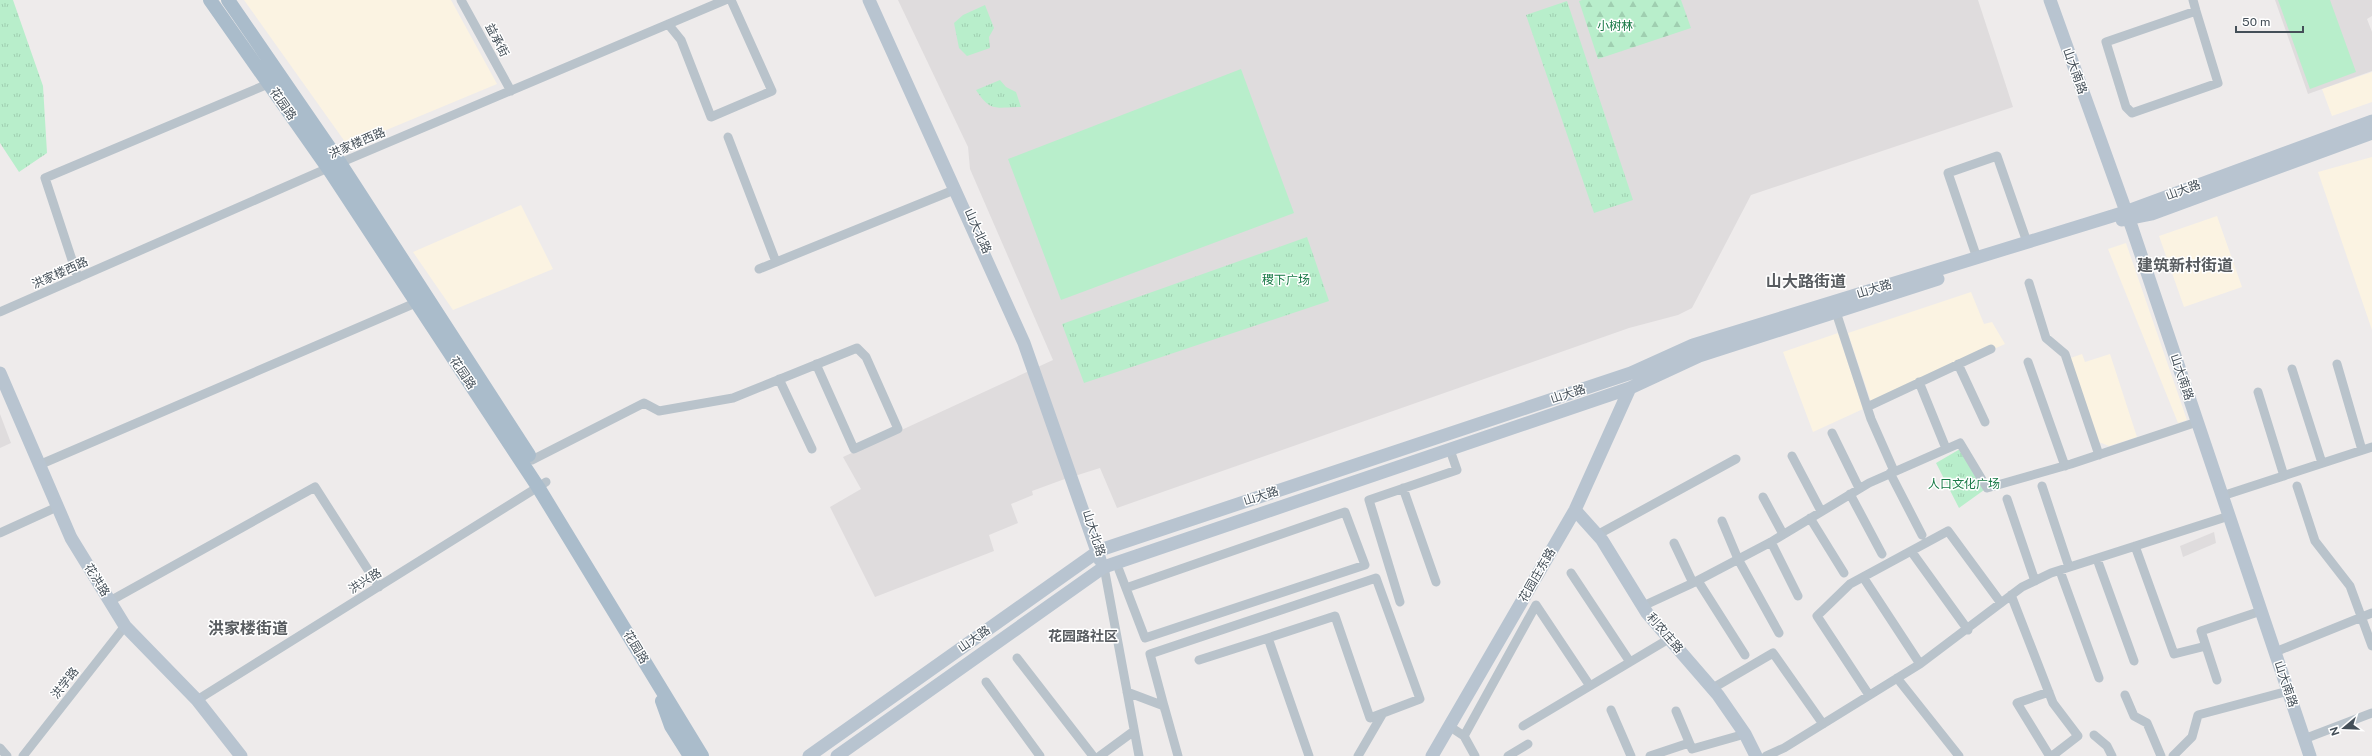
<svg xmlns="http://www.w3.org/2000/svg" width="2372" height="756" font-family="'Public Sans','Noto Sans SC',sans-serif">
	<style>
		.commercial { fill: #fbf3e2 }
		.education { fill: #dfdcdd }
		.grass { fill: url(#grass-tufts) }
		.forest { fill: url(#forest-firs) }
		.pitch { fill: #b8eecb }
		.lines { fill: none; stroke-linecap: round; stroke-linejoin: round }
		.street { stroke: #b9c3cb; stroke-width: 9 }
		.secondary { stroke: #b8c4d0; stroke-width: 13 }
		.primary { stroke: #aabccb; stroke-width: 14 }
		.labels { text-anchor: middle; stroke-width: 3; stroke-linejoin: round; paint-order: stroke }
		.park-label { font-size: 12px; fill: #167844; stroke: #fff }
		.street-label { font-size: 12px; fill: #444f58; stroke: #fff }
		.quarter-label { font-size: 14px; font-weight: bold; fill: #585c60; stroke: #fff }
		.district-label { font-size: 16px; font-weight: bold; fill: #585c60; stroke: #fff }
	</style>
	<defs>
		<pattern id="grass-tufts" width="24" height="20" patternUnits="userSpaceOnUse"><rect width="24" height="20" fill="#b8eecb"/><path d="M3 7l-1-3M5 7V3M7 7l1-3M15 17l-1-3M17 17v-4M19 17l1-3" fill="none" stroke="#9fceb0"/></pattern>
		<pattern id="forest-firs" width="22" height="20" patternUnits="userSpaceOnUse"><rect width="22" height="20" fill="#b8eecb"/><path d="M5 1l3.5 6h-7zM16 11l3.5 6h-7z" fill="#9fceb0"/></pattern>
	</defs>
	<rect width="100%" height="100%" fill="#eeebeb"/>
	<path class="commercial" d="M244 0H451L497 84 348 146Z
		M2372 72V102L2332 116 2322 89Z
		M2372 157V330L2318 172Z
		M521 205 553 269 453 310 413 252Z
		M2217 216 2242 287 2184 307 2159 236Z
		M2126 243 2187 420 2178 423 2108 249Z
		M1971 292 1984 324 1992 322 2005 344 1872 405 1848 333Z
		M1838 333 1863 409 1813 432 1783 352Z
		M2082 354 2085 362 2110 354 2137 437 2109 446 2091 439 2065 360Z"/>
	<path class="education" d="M898 0H1978L2013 107 1751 195 1692 308 1678 315 1629 328 1117 508 1100 468 1062 480 1032 491 1033 495 1011 504 1018 523 989 535 994 551 875 597 830 507 861 489 843 457 1053 360 970 169 968 147Z
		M2275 0H2372V16L2367 19 2372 32V71L2308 94Z
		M0 414 11 443 0 448Z
		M2214 532 2216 543 2183 557 2180 546Z"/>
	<path class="grass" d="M0 0H13L43 86 47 153 19 172 0 143Z
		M1567 1 1633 200 1594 213 1526 15Z
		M985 5 994 28 989 37 990 48 967 56 959 48 954 23 963 15Z
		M1000 80 1006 87 1016 92 1021 107C996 107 991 113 976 90Z
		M1307 237 1329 301 1084 383 1062 324Z
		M1960 449 1984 490 1959 508 1936 463Z"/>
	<path class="forest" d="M1582 0H1681L1691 28 1598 59 1579 1Z"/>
	<path class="pitch" d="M2278 0H2330L2356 72 2310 89Z
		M1241 69 1294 213 1061 300 1008 159Z"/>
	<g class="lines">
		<path class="street" d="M461 0 511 91
			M2193 0 2196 11 2218 83 2132 113 2126 107 2106 42 2196 11
			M668 24 681 40 711 117 772 91 731 0
			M728 137 776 262
			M1977 258 1948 173 1997 156 2027 242
			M759 269 954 190
			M78 278 45 178 268 84
			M2029 283 2046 338 2065 354 2099 455
			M0 312 328 168 725 0
			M1836 312 1871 419 1894 471
			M2028 362 2065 466
			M1958 364 1985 422
			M2337 364 2362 450
			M2292 369 2322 463
			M779 379 812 449
			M1919 382 1945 446
			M2258 392 2284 476
			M1867 407 1991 349
			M1832 433 1859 488
			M1792 456 1821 511
			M532 460 644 403 659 411 733 398 857 348 866 357 898 429 854 449 816 364
			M39 465 420 301
			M1890 473 1922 535
			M2042 486 2069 567
			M2297 486 2315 541 2350 586 2372 646
			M1403 488 1436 582
			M1850 494 1882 554
			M2222 496 2372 447
			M1763 497 1783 534
			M2007 499 2035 581
			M1810 518 1844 573
			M1722 521 1738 559 1779 633
			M0 533 57 507
			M1597 535 1736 459
			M1771 542 1798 596
			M1674 543 1693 583
			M2135 546 2174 654 2206 646
			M1911 551 1968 630
			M2097 559 2134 661
			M1104 567 1139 756
			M1119 570 1145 638 1365 565 1345 512 1126 588
			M2060 571 2099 678
			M1571 573 1630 662
			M1863 577 1920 664
			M1698 581 1745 655
			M2011 595 2053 703 2078 736 2052 756
			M110 601 315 487 379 587
			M1400 602 1369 500 1457 470 1450 450
			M1643 606 1693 583 1771 542 1869 483 1960 443 1987 488 2071 464 2197 422
			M2275 652 2372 613
			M1017 658 1093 756
			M1199 660 1268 638
			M1897 678 1959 756
			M2217 680 2201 631 2261 611
			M986 682 1040 756
			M1713 688 1773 653 1823 724
			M1127 692 1164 706 1178 756
			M1869 695 1817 616 1850 584 1948 531 2001 603
			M2125 695 2134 716 2147 723 2161 756
			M197 700 546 482
			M1165 710 1150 654 1376 578 1420 699 1370 718 1335 616 1268 638 1309 756
			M1611 710 1631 756
			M1676 711 1692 749 1745 734
			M1449 726 1464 736 1475 756
			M1523 726 1667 640
			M2094 735 2107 746 2112 756
			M1464 736 1536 605 1590 686
			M2304 739 2372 713
			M0 748 7 756
			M2049 755 2017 703 2049 692
			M23 756 125 626
			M1100 756 1134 731
			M1358 756 1383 713
			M1508 756 1528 744
			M1650 756 1689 743
			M1766 756 1784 748 1920 664 2022 587 2051 573 2229 516
			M2173 756 2192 737 2198 715 2288 691"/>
		<path class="secondary" d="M869 0 1024 343 1100 560
			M2050 0 2132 228 2310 756
			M2122 220 2152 214 2372 133
			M0 373 71 538 125 626 197 700 241 756
			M1575 510 1602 540 1647 613 1718 695 1745 734 1756 756
			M809 756 1100 550 1631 373 1693 345 2122 213 2372 121
			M837 756 1104 567 1630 388 1699 356 1938 279
			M1432 756 1575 510 1630 388"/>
		<path class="primary" d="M210 0 328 168 538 487 702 756
			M228 0 340 163 529 455
			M662 701 671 726 690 756"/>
	</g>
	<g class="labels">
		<g class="park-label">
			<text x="1615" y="30">小树林</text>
			<text x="1286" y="284">稷下广场</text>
			<text x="1964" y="488">人口文化广场</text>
		</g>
		<g class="street-label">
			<text transform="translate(497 40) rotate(62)" y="4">益承街</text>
			<text transform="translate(2075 71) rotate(70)" y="4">山大南路</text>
			<text transform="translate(283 104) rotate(55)" y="4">花园路</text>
			<text transform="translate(357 143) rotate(-23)" y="4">洪家楼西路</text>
			<text transform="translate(2183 190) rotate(-20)" y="4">山大路</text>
			<text transform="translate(978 231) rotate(66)" y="4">山大北路</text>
			<text transform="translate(60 273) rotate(-24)" y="4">洪家楼西路</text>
			<text transform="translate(1874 289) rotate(-17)" y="4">山大路</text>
			<text transform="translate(463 373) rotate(56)" y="4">花园路</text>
			<text transform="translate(2182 377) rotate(71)" y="4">山大南路</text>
			<text transform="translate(1568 394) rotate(-18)" y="4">山大路</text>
			<text transform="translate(1261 496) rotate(-18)" y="4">山大路</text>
			<text transform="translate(1094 533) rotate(72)" y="4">山大北路</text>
			<text transform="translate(1537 575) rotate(-60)" y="4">花园庄东路</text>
			<text transform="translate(97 580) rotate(58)" y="4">花洪路</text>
			<text transform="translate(365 581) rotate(-32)" y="4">洪兴路</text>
			<text transform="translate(1665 633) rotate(49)" y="4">利农庄路</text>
			<text transform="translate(974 639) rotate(-35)" y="4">山大路</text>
			<text transform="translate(636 647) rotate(59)" y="4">花园路</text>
			<text transform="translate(65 683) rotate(-52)" y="4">洪学路</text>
			<text transform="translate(2286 684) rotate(71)" y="4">山大南路</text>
		</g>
		<g class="quarter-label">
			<text x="1083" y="641">花园路社区</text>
		</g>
		<g class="district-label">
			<text x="2185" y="271">建筑新村街道</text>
			<text x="1806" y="287">山大路街道</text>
			<text x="248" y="634">洪家楼街道</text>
		</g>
	</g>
	<g transform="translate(2344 728) rotate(251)" stroke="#ffffff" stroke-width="3" paint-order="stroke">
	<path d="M0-3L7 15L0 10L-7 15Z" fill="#444f58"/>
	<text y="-6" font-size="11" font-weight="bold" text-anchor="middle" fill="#444f58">N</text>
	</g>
	<path d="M2236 26v6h67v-6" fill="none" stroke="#444f58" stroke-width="2"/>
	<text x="2242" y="26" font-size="12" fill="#444f58" stroke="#ffffff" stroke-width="3" paint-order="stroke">50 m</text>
</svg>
